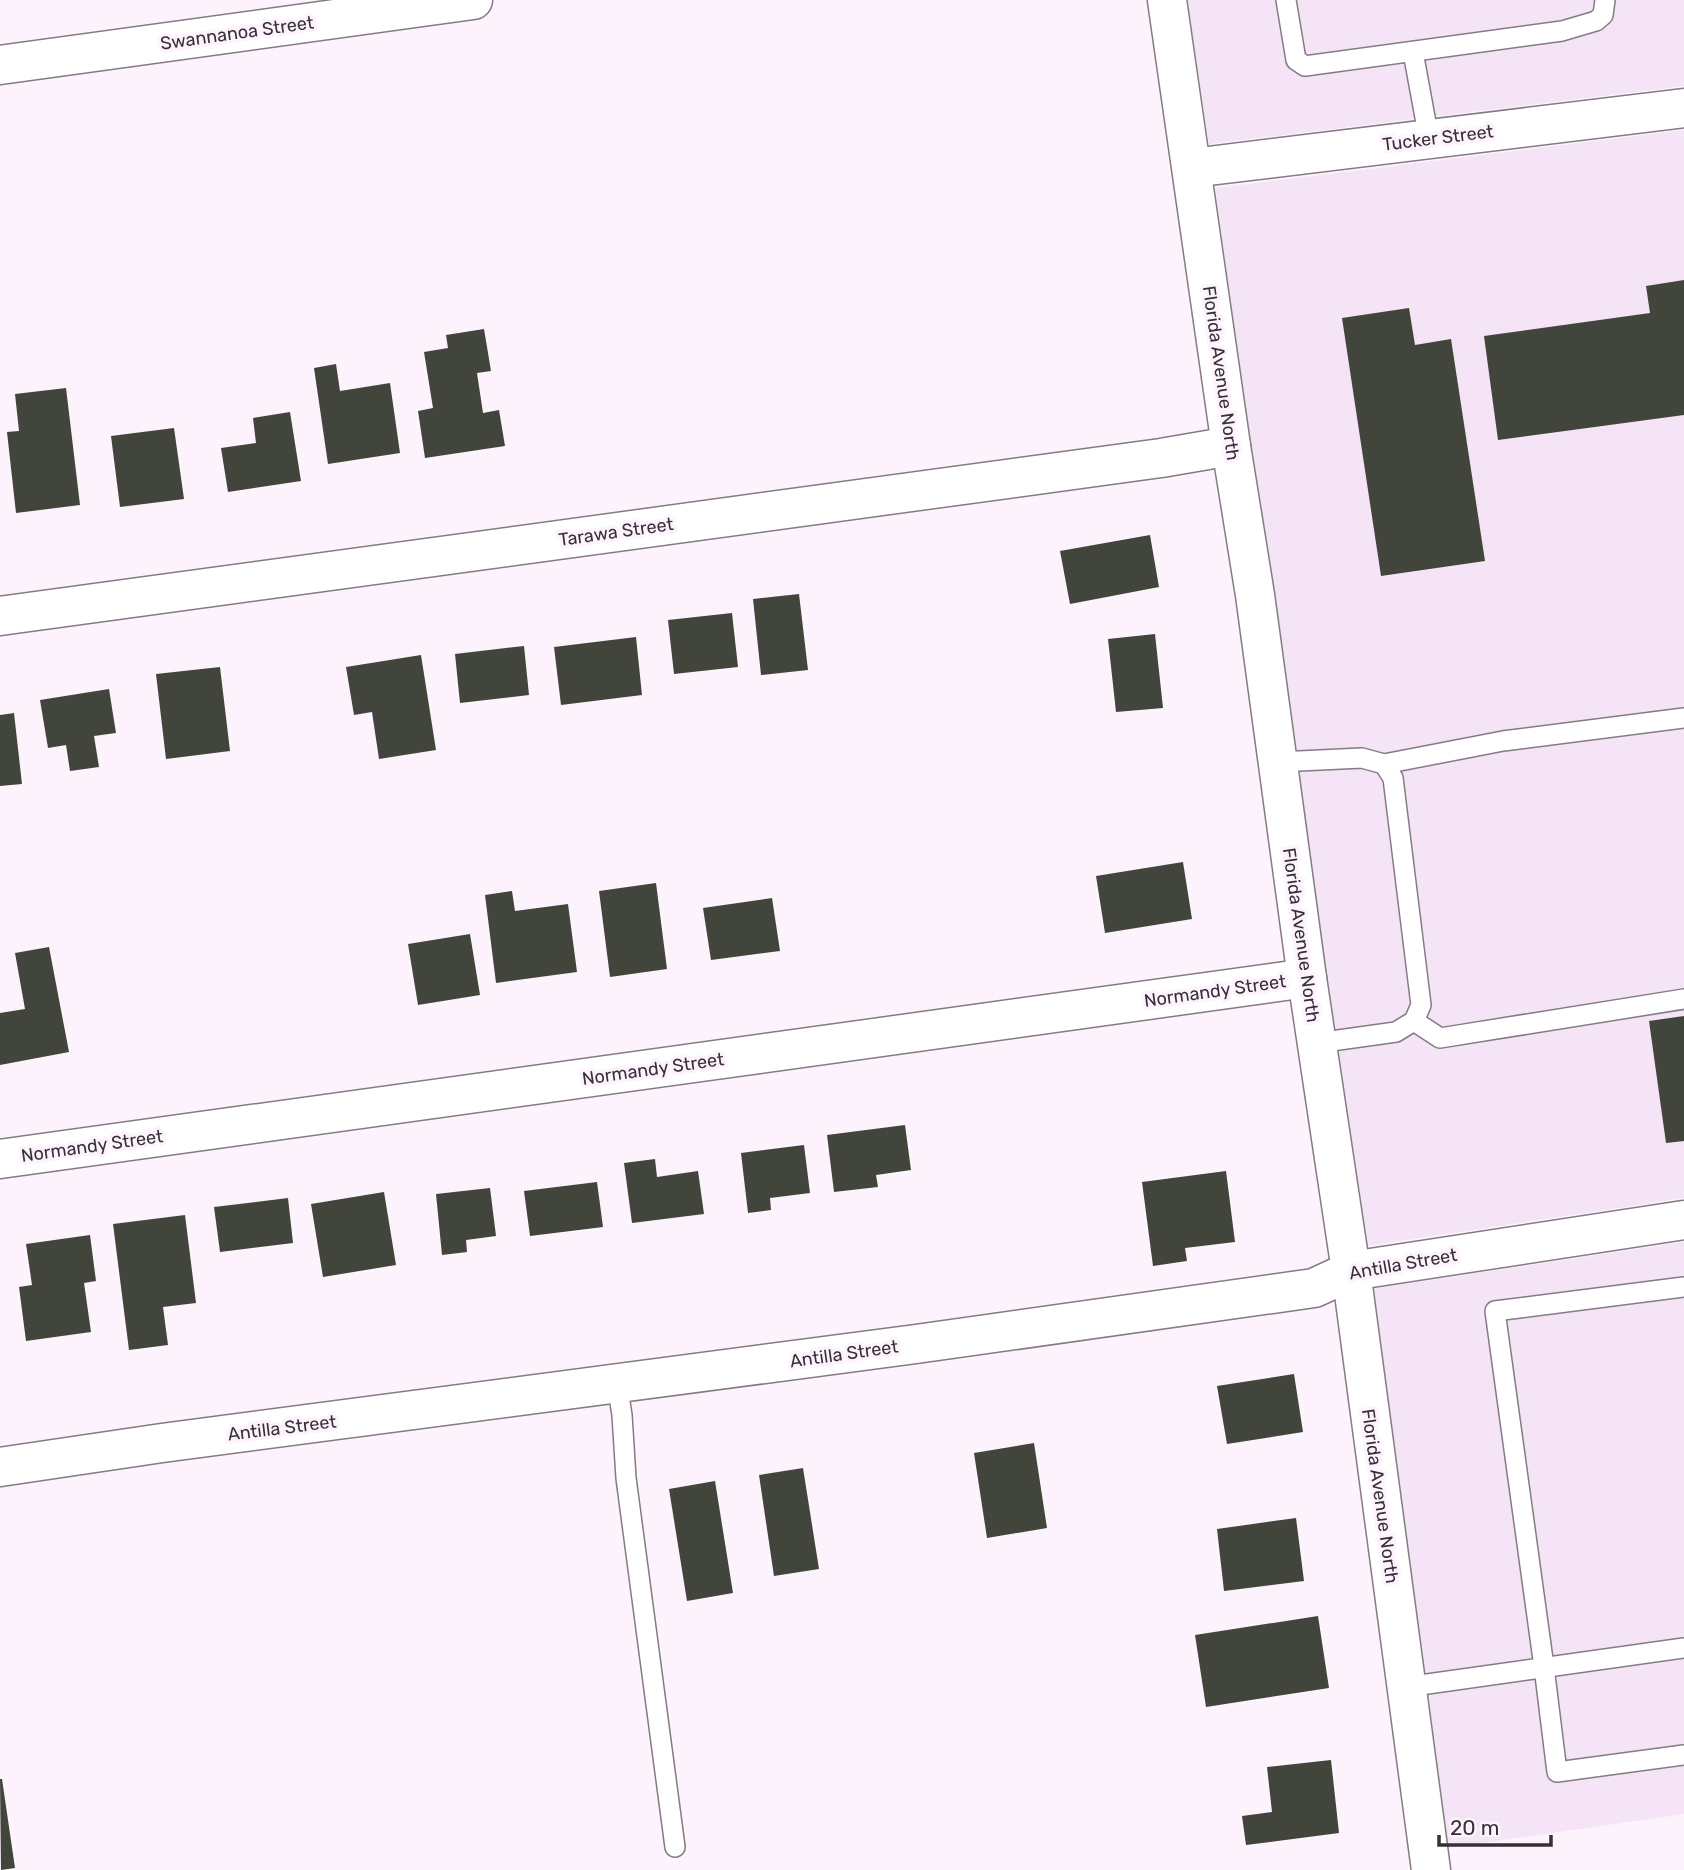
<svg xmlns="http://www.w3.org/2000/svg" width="1684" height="1870" font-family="Rubik,sans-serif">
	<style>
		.built { fill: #f4e4f5 }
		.building { fill: #42453b }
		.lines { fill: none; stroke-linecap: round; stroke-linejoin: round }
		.service-casing { stroke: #847b84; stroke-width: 22 }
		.minor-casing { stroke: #847b84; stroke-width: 41 }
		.tertiary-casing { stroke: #847b84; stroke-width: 41 }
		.service { stroke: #fff; stroke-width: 19 }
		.minor { stroke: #fff; stroke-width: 38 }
		.tertiary { stroke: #fff; stroke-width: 38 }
		.labels { text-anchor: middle; stroke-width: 7; stroke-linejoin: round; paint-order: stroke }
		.street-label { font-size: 18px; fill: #353135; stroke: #fdf3fd }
	</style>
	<rect width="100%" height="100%" fill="#fdf3fd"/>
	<path class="built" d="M1187 0H1684V86L1209 144Z
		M1684 130V1198L1367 1246 1326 975 1274 593 1250 444 1215 188Z
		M1684 1242V1814L1448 1848 1372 1289Z"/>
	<path class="building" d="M1684 280V415L1498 440 1484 336 1650 313 1646 286Z
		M1409 308 1415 345 1451 339 1485 561 1381 576 1342 318Z
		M484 329 491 371 477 373 483 413 499 410 505 446 425 458 418 411 433 408 424 352 448 348 446 335Z
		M336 364 340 391 390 383 400 453 328 464 314 368Z
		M66 388 80 505 16 513 7 432 19 431 15 394Z
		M290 412 301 481 228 492 221 448 256 443 253 418Z
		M174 428 184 499 120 507 111 436Z
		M1150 535 1159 587 1070 604 1060 551Z
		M799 594 808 670 761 675 753 599Z
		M732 613 738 667 674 674 668 620Z
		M1155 634 1163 708 1116 712 1108 639Z
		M636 637 642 695 561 705 554 647Z
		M524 646 529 695 460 703 455 654Z
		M421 655 436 750 379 759 372 712 354 715 346 667Z
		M220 667 230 751 166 759 156 674Z
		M109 689 116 733 94 736 99 767 70 771 66 745 48 748 40 700Z
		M14 713 22 784 0 786V715Z
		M1183 862 1192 919 1105 933 1096 876Z
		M656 883 667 969 610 977 599 891Z
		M512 891 515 911 568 904 577 972 496 983 485 895Z
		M772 898 780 951 711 960 703 908Z
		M470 934 480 995 418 1005 408 944Z
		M49 947 69 1052 0 1065V1013L25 1009 15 953Z
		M1684 1016V1141L1666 1143 1649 1021Z
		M905 1125 911 1170 876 1175 878 1187 834 1192 827 1135Z
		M804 1145 810 1193 770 1198 771 1210 748 1213 741 1153Z
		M655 1159 657 1177 698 1171 704 1214 632 1223 624 1163Z
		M1226 1171 1235 1242 1185 1248 1187 1261 1153 1266 1142 1182Z
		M597 1182 603 1227 530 1236 524 1191Z
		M490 1188 496 1236 466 1240 467 1252 442 1255 436 1194Z
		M384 1192 396 1265 323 1277 311 1204Z
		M288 1198 293 1243 220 1252 214 1207Z
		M185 1215 196 1303 163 1307 168 1345 129 1350 113 1224Z
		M90 1235 96 1281 84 1283 91 1332 26 1341 19 1287 32 1285 26 1244Z
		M1294 1374 1303 1432 1227 1444 1217 1386Z
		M1034 1443 1047 1528 987 1538 974 1453Z
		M803 1468 819 1569 774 1576 759 1475Z
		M715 1481 733 1593 687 1601 669 1489Z
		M1296 1518 1304 1581 1224 1591 1217 1529Z
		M1318 1616 1329 1688 1206 1707 1195 1635Z
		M1331 1760 1339 1833 1246 1845 1242 1816 1272 1812 1267 1767Z
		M0 1779H2L15 1868 1 1870Z"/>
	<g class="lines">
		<defs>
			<path id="service" d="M1286 0 1296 60 1305 66 1562 31 1596 21 1603 15 1605 0
				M1413 52 1429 139
				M1278 762 1362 758 1384 764 1393 778 1421 1005 1414 1021 1396 1032 1317 1043
				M1384 764 1503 741 1684 718
				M1414 1021 1440 1038 1684 999
				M1684 1287 1495 1311 1544 1667 1557 1772 1684 1755
				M617 1384 622 1415 626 1478 675 1847
				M1406 1687 1684 1648"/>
			<path id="minor" d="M0 65 473 0
				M1192 168 1684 108
				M0 616 1161 458 1231 446
				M0 1159 1307 978
				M0 1467 162 1443 916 1344 1314 1288 1351 1271 1684 1220"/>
			<path id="tertiary" d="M1167 0 1231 446 1255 595 1307 978 1351 1271 1431 1870"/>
		</defs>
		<use href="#service" class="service-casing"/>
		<use href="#minor" class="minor-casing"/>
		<use href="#tertiary" class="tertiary-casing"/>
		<use href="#service" class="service"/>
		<use href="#minor" class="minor"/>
		<use href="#tertiary" class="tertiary"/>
	</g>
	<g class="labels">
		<g class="street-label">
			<text transform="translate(237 33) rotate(-8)" y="6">Swannanoa Street</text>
			<text transform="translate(1438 138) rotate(-7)" y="6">Tucker Street</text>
			<text transform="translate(1221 373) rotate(82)" y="6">Florida Avenue North</text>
			<text transform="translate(616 532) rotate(-8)" y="6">Tarawa Street</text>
			<text transform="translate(1301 935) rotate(82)" y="6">Florida Avenue North</text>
			<text transform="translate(1215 991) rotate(-8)" y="6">Normandy Street</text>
			<text transform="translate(653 1069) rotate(-8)" y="6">Normandy Street</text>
			<text transform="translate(92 1146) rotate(-8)" y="6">Normandy Street</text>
			<text transform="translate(1403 1264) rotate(-10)" y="6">Antilla Street</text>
			<text transform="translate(844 1354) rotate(-8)" y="6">Antilla Street</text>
			<text transform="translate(282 1428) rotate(-7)" y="6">Antilla Street</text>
			<text transform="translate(1380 1496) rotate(82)" y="6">Florida Avenue North</text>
		</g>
	</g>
	<path d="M1439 1835v10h112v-10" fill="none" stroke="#353135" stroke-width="3.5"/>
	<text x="1450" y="1835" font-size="21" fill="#353135" stroke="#fdf3fd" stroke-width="5" paint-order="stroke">20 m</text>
</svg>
